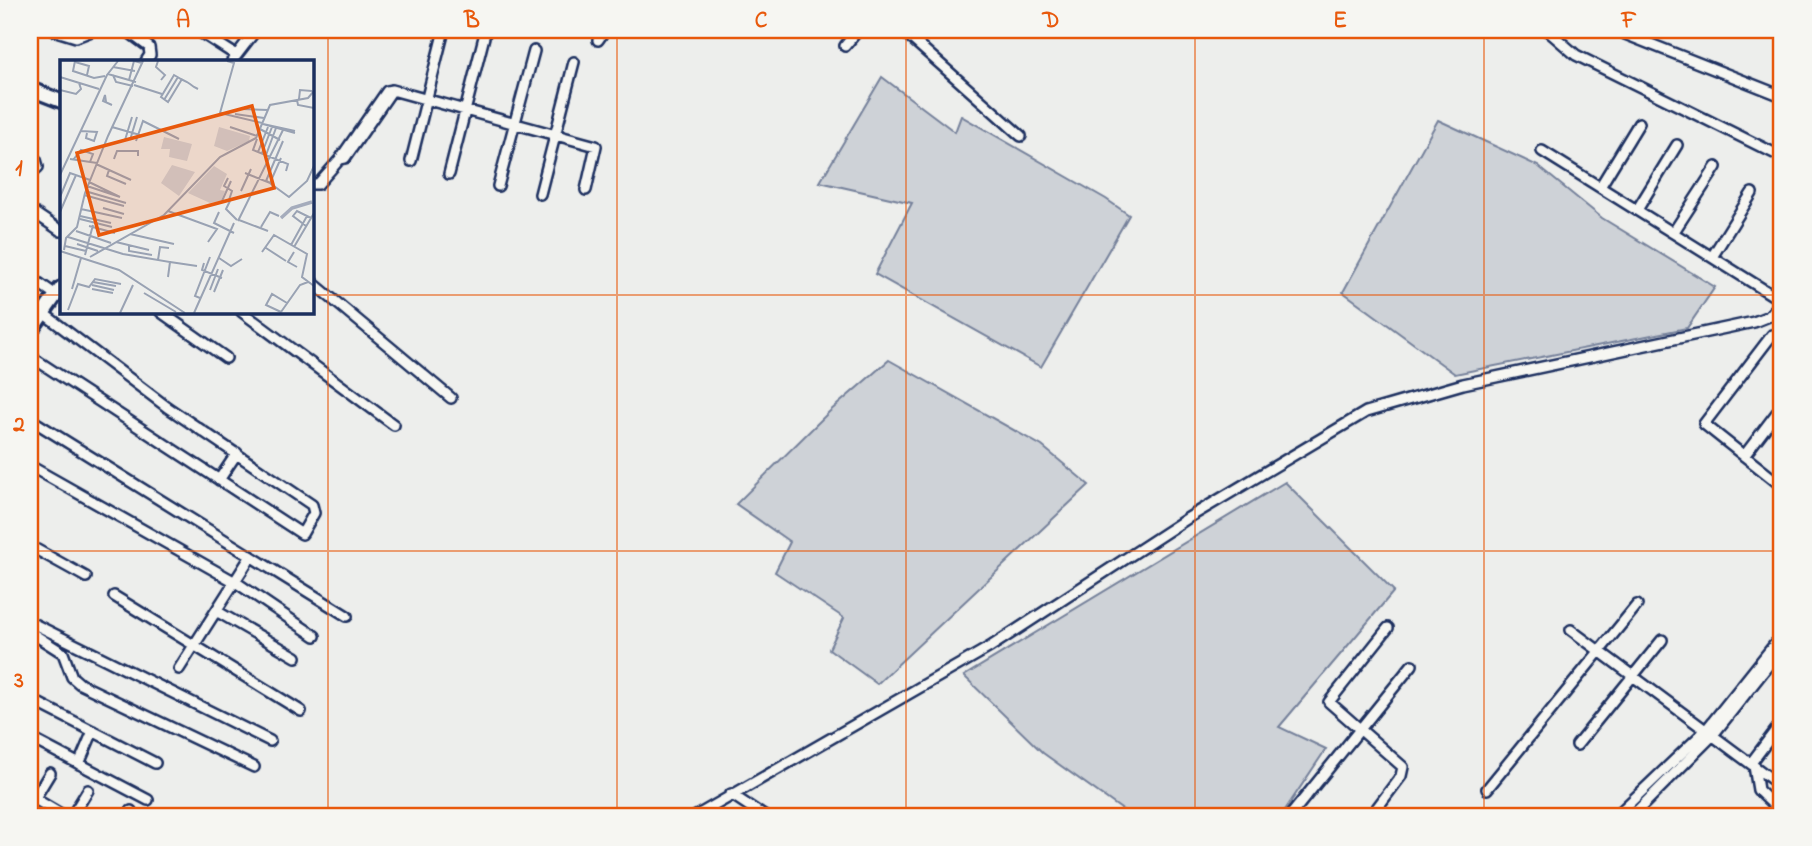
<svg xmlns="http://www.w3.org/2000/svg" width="1812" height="846" font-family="'Indie Flower',sans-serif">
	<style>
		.green { fill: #ced2d7; stroke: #74809a; stroke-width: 2 }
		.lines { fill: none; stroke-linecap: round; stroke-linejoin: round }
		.street-casing { stroke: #1b2f5e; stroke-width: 14 }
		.secondary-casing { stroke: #1b2f5e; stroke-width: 18 }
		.street { stroke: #f6f6f2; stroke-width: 9 }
		.secondary { stroke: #f6f6f2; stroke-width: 12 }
		.grid { fill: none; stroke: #e8590c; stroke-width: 2; stroke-opacity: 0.55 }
		.inset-river { fill: none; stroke: #a5acbc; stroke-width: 3.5 }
		.inset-road { fill: none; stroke: #99a2b3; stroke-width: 2 }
		.view { fill: #e8590c; fill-opacity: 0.15; stroke: #e8590c; stroke-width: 3.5 }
		.inset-edge { fill: none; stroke: #1b2f5e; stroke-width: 3.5 }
		.neatline { fill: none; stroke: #e8590c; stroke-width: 2.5 }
		.grid-label { font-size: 23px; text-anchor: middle; font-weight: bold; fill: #e8590c }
	</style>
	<rect width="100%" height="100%" fill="#edeeec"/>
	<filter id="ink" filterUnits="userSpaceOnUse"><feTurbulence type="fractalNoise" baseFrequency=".0143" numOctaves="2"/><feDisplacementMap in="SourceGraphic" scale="14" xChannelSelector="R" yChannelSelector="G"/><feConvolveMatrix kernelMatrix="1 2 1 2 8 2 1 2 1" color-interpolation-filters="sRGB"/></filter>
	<g filter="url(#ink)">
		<path class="green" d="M882 77 955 132 961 116 1106 199 1129 215 1041 367 875 274 912 203 820 182Z
			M1438 120 1538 166 1602 218 1715 287 1687 328 1455 374 1343 292Z
			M889 360 1042 446 1089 485 877 684 829 649 844 618 775 572 790 542 736 504 829 412Z
			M1285 482 1394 591 1279 727 1326 749 1281 816H1131L1043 753 964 676Z"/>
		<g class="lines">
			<defs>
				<path id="street" d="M53 30 76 37 94 30
					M126 30 149 47 150 55 146 61
					M197 30 236 55
					M902 30 1021 136
					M1547 30 1576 55 1782 157
					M1625 34 1782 96
					M598 40 605 30
					M845 46 858 30
					M232 61 256 30
					M392 90 345 158 340 159 387 91 392 90 596 146 586 190
					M1542 151 1782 301
					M30 157 36 160 38 167 30 174
					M411 161 444 30
					M449 174 485 33
					M312 184H318L340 159
					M498 186 534 51
					M1600 187 1639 123
					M540 194 574 62
					M30 210 61 231
					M1637 210 1677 145
					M1673 233 1716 167
					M1712 257 1752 193
					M30 277 56 295
					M312 282 451 398
					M161 312 226 358
					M242 312 394 425
					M1772 335 1704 424 1782 486
					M30 356 302 534 314 513 312 505 167 407 43 313
					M30 419 347 616
					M1744 456 1782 406
					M30 466 237 583 315 636
					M219 480 237 453
					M30 546 86 577
					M114 596 301 711
					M218 612 296 657
					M30 622 270 741
					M1571 630 1782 787
					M30 632 63 653 72 677 80 684 254 767
					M179 669 251 556
					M30 699 155 763
					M30 738 148 800
					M1577 745 1662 640
					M1751 763 1782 722
					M79 764 93 731
					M1754 766 1758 790 1782 813
					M1487 789 1637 605
					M731 794 764 816
					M30 796 64 816
					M30 806 50 773
					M72 816 88 790
					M128 816 131 811
					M696 816 990 647 1188 518 1366 412 1463 384 1754 322 1769 316 1782 301
					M1290 816 1412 665
					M1371 816 1401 776 1403 767 1329 702 1388 628
					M1616 816 1706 730 1782 635
					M1632 816 1713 735 1782 648"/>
				<path id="secondary" d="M30 89 61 101
					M30 332 61 288"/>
			</defs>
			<use href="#street" class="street-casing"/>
			<use href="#secondary" class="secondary-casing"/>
			<use href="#street" class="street"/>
			<use href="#secondary" class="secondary"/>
		</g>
	</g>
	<path class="grid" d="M328 30V816M617 30V816M906 30V816M1195 30V816M1484 30V816M30 295H61M312 295H1782M30 551H1782"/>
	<g transform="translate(60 60)">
		<rect width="254" height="254" fill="#edeeec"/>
		<path d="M159 67 190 76 189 81 167 91 154 86ZM104 77 132 84 127 101 109 97 110 89H101ZM112 105 135 112 119 136 101 123ZM154 106 167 114 160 130 165 131 161 141 150 143 128 133Z" fill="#ced2d7"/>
		<path class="inset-river" d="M221 158 232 148 252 142"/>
		<path class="inset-road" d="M15 1 13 11 34 18 45 16M98 1 96 7 105 15 101 20M167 1 174 3 160 53 202 63M15 2 29 6 27 15M53 7 75 11M48 14 76 22M53 15 56 22 73 26M0 17 39 29M122 19 108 42 101 37 114 15 121 19 127 22 130 24 134 27 138 29M69 20 74 1 82 3M74 25 102 34M0 30 16 34 21 29 19 23M239 39 240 30 252 31M104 40 118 17M237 40 238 45 254 48M46 42 45 35 43 41 52 45M181 49 208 50M175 54 204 58M52 67 80 75 52 67M170 67 197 76M200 69 220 80M21 71 37 72 34 81 26 78 27 73M235 73 203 64 235 71M197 79 193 90 228 104 226 111M65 80 72 57M70 80 77 57M76 81 83 61 119 79M198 92 208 67M202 93 212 67M206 95 216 68M55 96 54 99 57 91H78V96M10 99 37 103M13 100 21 90 33 94 30 102M36 104 71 120M49 110 47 116 66 124M185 113 210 123 221 98M0 115 47 15 58 1M168 118 164 126 172 131 169 140M206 121 223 81M207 121 229 137 247 121 254 106M29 122 60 137M27 126 60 137M25 131 66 143M181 131 191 109M24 135 64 146M0 137 10 113 30 120M162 141 171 121M170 141 166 149 177 160M43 148 64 154M21 149 62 158M108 151 157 169 148 182M0 152 16 115M159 152 154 163 174 173M20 156 51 163M20 159 52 167M179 160 208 171M178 161 223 70M29 166 55 173M246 166 233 156 237 151 251 158M201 167 210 152 219 156M16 171 51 183M70 174 114 184M8 177 63 194 110 202 108 217M56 182 89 190M17 184 38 191M69 185V191L92 195M231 185 247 156M5 186 26 191M234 187 254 153M206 188 226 201M4 190 6 178 17 167 25 133 48 76 83 1M0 191 59 210 125 253M202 192 214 175 247 194 242 217 254 226M234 192 228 202 237 207M25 195 33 165M30 197 104 155 160 97 196 78 210 45 248 38 254 31M159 198 171 206 182 199M98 200 100 187 109 188M110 202 137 206M144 203 142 210 162 218M33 222 56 226M32 225 54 230M12 229 21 198M32 229 53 233M150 230 158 209M154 232 163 210M84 233 116 252M140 238 135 236 150 197M8 250 18 224 29 227 35 219 61 224M221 252 206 245 212 234 227 243M221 252 240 225 248 222M60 253 73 225M134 253 174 163"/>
		<path class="view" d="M192 46 214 128 39 175 17 93Z"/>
		<rect width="254" height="254" class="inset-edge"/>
	</g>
	<rect width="1812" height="846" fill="none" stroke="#f6f6f2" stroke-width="77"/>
	<rect x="38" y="38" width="1735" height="770" class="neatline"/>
	<g class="grid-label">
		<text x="183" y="27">A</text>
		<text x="472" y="27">B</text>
		<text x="761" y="27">C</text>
		<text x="1051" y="27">D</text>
		<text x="1340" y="27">E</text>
		<text x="1629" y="27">F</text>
		<text x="19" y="175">1</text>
		<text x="19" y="431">2</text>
		<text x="19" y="687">3</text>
	</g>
</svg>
